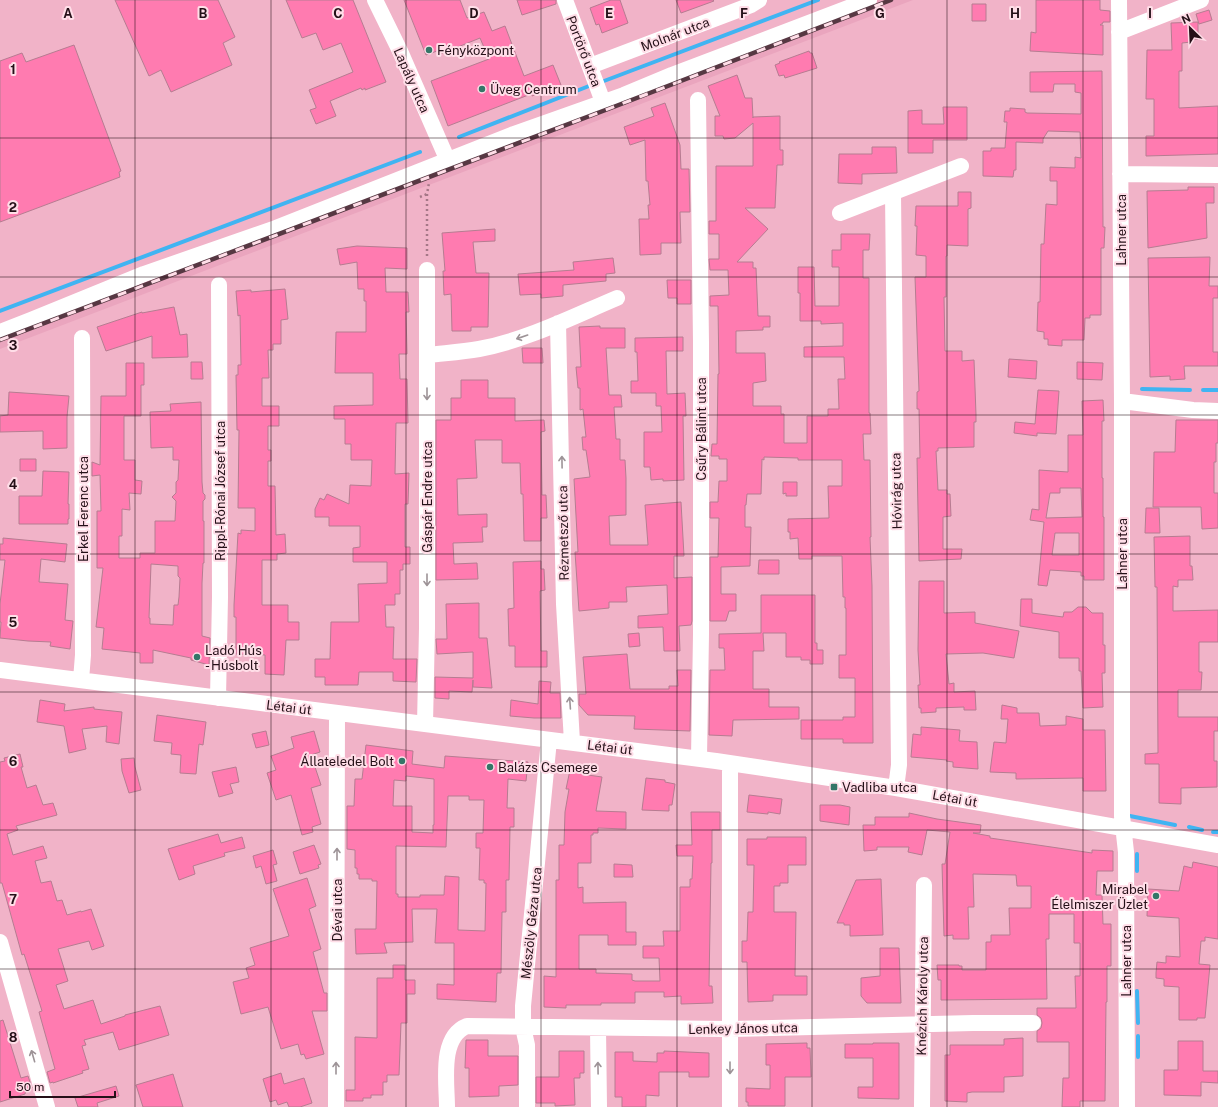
<svg xmlns="http://www.w3.org/2000/svg" width="1218" height="1107" font-family="'Public Sans',sans-serif">
	<style>
		.built { fill: #eaa5be }
		.lines { fill: none; stroke-linecap: round; stroke-linejoin: round }
		.stream { stroke: #40b4f2; stroke-width: 4 }
		.building { fill: #ff7bb0; stroke: #b67c91; fill-rule: evenodd }
		.path { stroke: #a67787; stroke-width: 2.5; stroke-dasharray: 2 3; stroke-linecap: butt }
		.minor { stroke: #fff; stroke-width: 16 }
		.rail-casing { stroke: #573843; stroke-width: 4.5 }
		.rail { stroke: #ffdee8; stroke-width: 3; stroke-dasharray: 9; stroke-linecap: butt }
		.oneway { stroke: #9d9397 }
		.grid { fill: none; stroke: #251018; stroke-width: 1; stroke-opacity: 0.55 }
		.poi-dot { fill: #347668; stroke: #ffdee8; stroke-width: 1.5 }
		.labels { text-anchor: middle; stroke-width: 4; stroke-linejoin: round; paint-order: stroke }
		.street-label { font-size: 13px; fill: #251018; stroke: #ffdee8 }
		.poi-label { font-size: 13px; fill: #251018; stroke: #ffdee8; text-anchor: start }
		.grid-label { font-size: 13px; text-anchor: middle; font-weight: bold; fill: #251018; stroke: #ffdee8; stroke-width: 4; stroke-linejoin: round; paint-order: stroke }
	</style>
	<rect width="100%" height="100%" fill="#f1b3c8"/>
	<path class="built" d="M865 0H913L0 349V330Z"/>
	<g class="lines">
		<path class="stream" d="M604 81 818 0
			M459 137 589 86
			M0 311 420 152
			M1142 389 1190 390
			M1203 390H1218
			M1130 816 1175 825
			M1189 827 1202 830
			M1213 832H1218
			M1137 871V854
			M1137 991 1138 1023
			M1138 1036V1057"/>
	</g>
	<path class="building" d="M115 0H218L235 37 223 43 232 65 171 92 161 70 149 76Z
		M286 0H353L386 82 365 90V88L362 90 361 88 330 101 336 116 316 124 310 110 316 108V107L309 90 353 72 341 43 323 50 316 33 302 38Z
		M404 0H460L467 18 484 12 492 31 505 26 524 76 553 65 561 85 532 96 531 94 448 126 431 81 489 59 480 38 438 55 437 51 426 55Z
		M517 0H556V4L522 15Z
		M611 0H620L628 23 602 33 599 24 596 25 590 8Z
		M676 0H713L714 1 681 13Z
		M1036 0H1100V10L1110 11V22H1103V23L1100 25H1103V55L1030 51 1031 32 1036 33Z
		M972 4H986V21H972Z
		M1209 10 1212 20 1199 24 1196 14Z
		M1198 22V39H1191V42L1182 43V71H1179V108L1218 106V154L1146 156V136H1154V99H1146L1147 50H1172L1171 23Z
		M74 45 121 171 119 172 120 177 0 222V61L22 53 26 62Z
		M809 51 810 53H812L817 68 785 78 784 75 779 76 775 65 780 63 779 62Z
		M1102 71 1103 227H1105L1104 248H1101V315H1090V318H1085L1084 340H1062V346L1048 345V339H1044V332L1037 331 1038 302H1040L1041 244H1044L1046 204 1057 205V181H1050V167L1075 168V157L1081 158 1080 132 1048 131 1043 139V143L1016 142V170H1014L1013 177 983 176V151H991V148H1005L1007 122H1004L1005 111H1010V108L1025 109V112L1027 113 1081 114V93L1075 92V84H1054L1053 92H1030V72Z
		M737 75 745 98H752L753 118V117L780 116V150H783V165H777L775 208H745L768 229 737 262H753V268H756L758 316H770V327H763V330L736 331V353H765L766 381 753 383V406H781V414H784V443H807V416H828V409H839L838 379H845L844 357H804V347L843 346V323L821 324V321H800V293H798V267H814L815 306H839V267H832V250H841V234H870L869 250H863V278H869V413H870L871 434H863L864 460H870L871 537H870L872 586 873 743H843V739H801V720H843V717H855V678H839V655H846V608H845V597H843L842 556H812V559H799L798 538 790 539V532H788V519L829 518 828 486H842V460H798V458L764 457V460L762 459 761 494H747L746 505H745V527H751L750 566 721 567V594H736V611H729L726 621H710V557H718L719 518H710V502H718L719 481H727V459H719V456H711L712 444H717L718 374H719L718 306H710V296L729 295 728 270H710L709 259H719V234H709V221H716V166H753V123L735 138 724 139 723 136H715V116H720L708 86Z
		M665 103 680 145 681 169H689L690 212H680L681 243H661V254L640 255 639 219H649L648 205H650L648 181H646L645 140 630 145 624 127 654 116 651 108Z
		M943 107H967V140H933V153H908V111L922 110V124H944Z
		M872 147H896L897 173 862 174V184L838 183 839 154H872Z
		M1188 187H1214V203H1206L1207 238 1148 248 1147 191 1188 190Z
		M958 192H971V208L968 209V246L947 245V256H946V297H944L945 351H962V361L974 360 976 415V422H974V447L938 448V451H936L938 490H947V494H950L951 516 943 517V549H962L961 559 919 561 917 458H920L919 409H917V392L919 391 915 277H926V256L916 255 917 226H915L916 206H958Z
		M495 229V241L473 242 476 273H489L488 327H471V331H452L451 294 444 295 443 271H445L442 233Z
		M357 246 407 248V269L385 268 386 292H408L409 312H406L407 354H399L400 379H407L408 423H396L395 474 409 473 408 504H405V547H410V564H403V570H400V594H395V605H385L386 627H394L393 659H417L416 682 393 681V672H359L358 685H325V677H315V659H330L331 622H359L358 584 387 583V562H353V548L360 547V526H329V517H315V509L320 498 324 500 327 494 349 504 350 485 371 486 372 460H351V444H345V419H334V406L373 405V373H335L336 332H366V301H364V289H358L357 262 340 265 337 249Z
		M1210 257 1209 286H1218V298H1213V352H1218V366H1184L1185 379 1170 380V376L1150 377 1148 258Z
		M613 258 615 273 606 274V281L563 285V296L541 298V294L520 295 518 274 574 270 573 262Z
		M667 280H691V304H677V298H668Z
		M285 289 288 319 281 320V344H273V350H268L269 378H262V406H279V426H268V450H271V461H268V486H275L276 535 285 534 286 553 277 554V560H262V605H288V622H299V640H286L284 675 265 674V655L236 654V617H234V605L238 533 241 534V530L255 531V508H238L239 430H237L236 375H238V365H241L240 315 238 316 236 291 251 290V292Z
		M174 307 180 335 187 334 188 357 152 358V336L106 351 97 327 142 312V313Z
		M600 326V328H625V348H606L609 395H621L622 407H614L616 439H620V460H625L626 478V515L609 516 610 545H648L645 505 681 502 684 556H674V578L692 577V621L691 625 679 626 680 651H664L663 627 638 628V616L668 614 667 585 626 587 627 602H609V608L579 611 575 552H578L574 479 590 477 586 450H583L582 437H586L583 409 580 410V388H578L576 367H581L579 327Z
		M683 337V351H666L667 394 685 393 686 416H683L684 480 663 481V479L651 480 650 467H644V432H662L661 406H656V393H631V381H638L637 352H635V338Z
		M522 348H542L543 363H523Z
		M1009 359 1037 361 1036 379 1008 377Z
		M191 362H202L203 379H191Z
		M1077 362 1103 363 1102 380 1077 379Z
		M126 363H144V385H141V416H124V460H135V480L142 481 141 494 129 493 130 510 122 509V536H119V558H140V553H155V521H175L176 501 172 497 176 493V482L178 480 179 460H173V447L151 448 150 412 171 411 170 404 201 402 202 482 203 493 205 495V499L203 501V521H204V563H203L202 583V636L210 638 209 665 191 660V658L153 650V663H140V653L102 649 104 628 96 627 103 568H97V511H101L100 475 92 476V462L100 465 101 396H126ZM151 564 178 566V576L180 578 179 597 178 605H174L173 625 150 624V618H149Z
		M461 380H488V398H515V421L544 420 545 431 541 432 542 495H546L547 518H541V541H524L523 494H521L520 463H502V440H475L477 478 457 479 458 515 487 514V527H482L483 542 453 543 454 564 477 563 478 579 436 580V420H451V398H461Z
		M1038 390 1059 391 1056 434 1037 433V436L1014 433 1015 422 1035 424Z
		M9 392 69 396 67 417V448L43 449V431L0 432V416L8 415Z
		M1103 400 1104 421H1102V478H1103V517H1104V580H1084V576H1081V572L1050 570 1047 586 1038 585 1044 522 1030 520 1032 509 1039 510V470L1068 472V435H1083L1082 401ZM1060 488H1081L1082 517 1046 518 1050 493H1060ZM1055 533H1079V555H1052Z
		M1176 420H1218V443H1216V462H1214V493H1218V528L1202 529 1201 507H1153L1154 452H1175Z
		M20 459H36V471H20Z
		M43 471 69 472 68 504H69V519H68V524H19V496H42Z
		M783 482H797V496H786V493L783 494Z
		M1146 508H1159L1160 533H1145Z
		M1190 536V566H1192L1193 580H1178V587L1173 586V611L1218 610V642H1199V672H1202L1201 690H1178V717H1218V731H1214V761H1217V787L1181 788V804L1159 803V764H1145V754L1158 753 1157 587H1155L1154 537Z
		M3 538 67 544 65 562 41 559 39 582 68 584 65 620 73 621 70 649 50 646 51 642 28 641 0 638 1 622H0V604L5 560H0V544H3Z
		M759 560H779V574H758Z
		M541 561V569H544L545 590 540 591 541 651H547V667H515V646H509L508 609 514 608 513 562Z
		M919 581H944V613L975 612V623L1019 631 1014 658 983 653 946 654 949 684 954 683V692L975 691 976 710H964V707L936 708V712L921 713V708H919L918 685H920L918 650Z
		M761 595H815V643H817V650H823V664H810V660H801V657H786V633H763L764 651H753V689H769V707H799V719L733 720 732 736 709 735 710 670H725L724 648H719V634L761 633Z
		M1021 599H1032V613L1063 617 1064 612H1072L1078 607H1086L1092 613H1103V645H1105V673H1102L1103 707 1083 708 1081 671H1079V658H1059V632L1020 626Z
		M479 603V638H487L492 688 473 687V680L472 692 449 691V699L435 698V677L473 678V652L437 654 436 639H447L446 604Z
		M639 633 640 646 629 647 628 634Z
		M627 654 630 689H669V686H678L677 670H691L690 731 634 729 635 716 588 715 579 705V694H586L583 657Z
		M539 681 551 682 550 693H560L561 718H534L510 716 511 700 538 704Z
		M40 700 65 704 64 711 94 707V709L122 712 119 744 106 742 107 726 82 729 86 749 69 753 64 726 37 722Z
		M1002 705 1017 708V713H1039L1040 726 1066 725V716L1083 719V730H1105L1106 791H1083V778L1016 779V773L990 772 994 742 1006 743 1008 719H1001Z
		M157 715 206 722 203 745 199 744 196 774 180 773 181 755 171 754 172 743 154 741Z
		M921 727 960 730 959 741 977 742 978 769 953 767V762L946 761 947 760 911 757 913 734 921 735Z
		M266 731 269 745 256 748 252 734Z
		M314 731 320 752 311 755 321 785 311 788 321 824 312 827 313 832 302 835 291 795 276 800 267 773 276 770 271 756 294 748 291 737Z
		M366 745 413 751 412 764 444 768 445 756 528 762 526 781 508 779 507 808H514V827H510L509 880H506V912H502L501 973H497L496 1002 437 999V984L454 985V943H435L437 909H412L413 942 384 943 387 953 356 954 355 929H376L377 881H372V879H359V874H357V868H355V850L347 849V806H354L355 779H362ZM406 776 434 779V825H433V833L412 832V806H393L394 780 406 781ZM448 796H469V800H484L483 833H476V848H480L479 880H484V883H486L485 931 458 930 459 877 445 876 444 895H420V897H398V894H396V846L446 847Z
		M20 754 23 767H21L27 788 36 785 43 805 53 803 57 815 16 826 18 830 7 834 13 855 43 846 47 858 35 861 41 883 51 881 57 901 62 900 67 915 81 911V912L91 909 104 946 92 950 89 941 58 949 68 981 56 985 64 1009 93 1000 101 1024 125 1016V1015L160 1006 169 1035 119 1050 113 1032 84 1040 86 1045 82 1046 89 1069 82 1071 83 1073 53 1083V1082L50 1083 47 1072 55 1069 39 1012 42 1011 25 957 24 954 22 955 2 883H0V762L5 761 4 758Z
		M134 758 135 767 141 790 129 793 122 771 121 759Z
		M236 767 239 782 230 784 233 793 219 797 212 772Z
		M570 770 589 772 588 775 602 777 596 811 626 812V829L598 828V833H593V835H591V863H578V888L583 887V903L626 902V932H636V945H608V935H579V969H596V973L632 974V980L635 981H660L659 958H643V946H664L663 931H680V887H690V879H692L693 856H677L676 845H692L691 812H720V830H712V863H711L709 986H712L713 1003 681 1004V996L664 997V992H635V1003H601V1005H566V1008L544 1007V976L556 977V880H559V845H564L565 812 569 789H566Z
		M646 778 665 780V782L675 784 672 805H669V811L642 810Z
		M749 795 782 799 780 814 768 812V814L747 812Z
		M820 805H840L850 807 849 825 820 821Z
		M909 813 937 819 981 825 980 833H973L990 836V838L1092 853V850L1113 851V871H1097L1096 895H1102L1103 924H1111V966H1107V1002H1106L1105 1101H1080V1107H1062L1063 1078H1069V1042H1037V1031L1041 1028 1042 1023 1041 1018 1037 1015V1008H1076L1075 976H1080V943H1074V914H1049V939H1046L1047 999 941 1000V980H938L937 965H959V966H962V970H986V942H991V935H1010L1009 908H1031V886H1017L1016 875 973 874 974 907H968L969 939H953V935L944 936 942 864H945L950 832 927 830 922 855 908 852 909 847H877V850L864 851 863 825H875V817H909Z
		M218 834 221 843 242 837 245 848 224 853 225 856 193 866 195 874 179 880 168 849Z
		M767 837H806V865H788V883H780V886H774V912H796L795 976H807V995H773V1001L748 1002 747 962H742V941H747L748 912H753L754 865H747V839H767Z
		M314 845 321 864 318 865 319 868 300 874 293 852Z
		M273 850 277 864 273 865 277 881 266 884 261 866 256 868 253 856Z
		M1193 862 1218 867V939L1205 937V941H1201L1199 964 1210 965 1205 1018H1197V1020H1179V987L1164 986V979L1156 978V973L1157 962 1166 963V956L1180 957 1179 918 1147 916 1148 889 1179 891 1184 866 1192 868Z
		M614 864 632 865 633 877H614Z
		M307 878 316 906 309 909 321 949 313 952 324 993H327V1011H312L324 1054 306 1059 304 1054 301 1055 298 1044 281 1049 268 1007 241 1014 233 982 249 978 246 968 255 965 250 948 289 936 273 889Z
		M881 879 883 935 850 936V925H844V923H837L856 880Z
		M880 948H899L901 1003H867L861 996V978L880 976Z
		M393 965H405V980H415V994H407V1023H401L399 1075H387V1082H383V1095H371V1098H363V1101H346V1090H355V1037L377 1038V978H393Z
		M3 1020 21 1078 28 1076 32 1088 26 1090 25 1094 0 1102V1021Z
		M1023 1038V1076L1004 1077V1092H972L967 1093V1102L945 1101V1055H950V1045H1004V1039Z
		M466 1040H488V1056H518V1085L499 1086V1096L469 1097V1068H465Z
		M1178 1041H1203V1071H1218V1083L1201 1082V1096L1164 1095V1070H1178Z
		M807 1043V1048H810L811 1077H785V1106H748V1102H746V1088L770 1089V1065H766V1044Z
		M873 1043H899V1099L858 1098V1087H873V1058H845V1044H873Z
		M559 1051H584V1073H580V1078H574L575 1105 555 1106V1103H536V1077H559Z
		M664 1051 709 1053V1077H689V1072H659V1096L646 1095V1107H622V1097H615V1052H633V1061L657 1062V1053H664Z
		M281 1073 284 1084 304 1078 312 1103 300 1107H289L287 1102 278 1105 276 1100 270 1102 263 1079Z
		M173 1074 183 1107H143L136 1085Z
		M116 1086 119 1096 97 1103 98 1107H78L75 1098Z"/>
	<g class="lines">
		<path class="path" d="M420 197 427 194
			M427 256V194L429 183"/>
		<path class="minor" d="M375 0 400 51 448 161
			M565 0 603 102
			M1119 0 1122 401V816L1126 852 1127 1107
			M1119 32 1201 0
			M590 66 751 5 759 0
			M698 100 701 342V634L699 758
			M1120 174 1218 175
			M893 193 899 765 896 788
			M840 213 961 166
			M558 323 564 604 572 742
			M0 332 31 320 144 274 276 228 514 134 624 95 672 75 869 0
			M428 355C445 353 462 352 479 349 527 340 572 317 617 298
			M1122 401 1193 410 1218 411
			M0 670 716 761 896 788 1218 845
			M81 680 83 655 82 338
			M218 698 220 597 219 285
			M425 724 427 628V270
			M0 942 47 1107
			M598 1028 599 1107
			M336 1107 337 713
			M447 1107C447 1083 439 1037 467 1026L730 1029 973 1023H1033
			M527 1107V1045L523 1027V1006L549 740
			M730 1107V763
			M922 1107 924 885"/>
		<defs>
			<path id="rail" d="M0 340 616 106 891 0"/>
		</defs>
		<use href="#rail" class="rail-casing"/>
		<use href="#rail" class="rail"/>
	</g>
	<defs><path id="oneway-shaft" d="M-6 0H5M1.5-3L5.5 0L1.5 3" fill="none" stroke-width="1.6" stroke-linecap="round" stroke-linejoin="round"/></defs>
	<g class="oneway">
		<use href="#oneway-shaft" transform="translate(522 337) rotate(161)"/>
		<use href="#oneway-shaft" transform="translate(427 394) rotate(90)"/>
		<use href="#oneway-shaft" transform="translate(562 462) rotate(-91)"/>
		<use href="#oneway-shaft" transform="translate(427 580) rotate(90)"/>
		<use href="#oneway-shaft" transform="translate(570 703) rotate(-94)"/>
		<use href="#oneway-shaft" transform="translate(337 854) rotate(-90)"/>
		<use href="#oneway-shaft" transform="translate(33 1056) rotate(-106)"/>
		<use href="#oneway-shaft" transform="translate(336 1068) rotate(-90)"/>
		<use href="#oneway-shaft" transform="translate(598 1068) rotate(-91)"/>
		<use href="#oneway-shaft" transform="translate(730 1068) rotate(90)"/>
	</g>
	<path class="grid" d="M135 0V1107M271 0V1107M406 0V1107M541 0V1107M677 0V1107M812 0V1107M947 0V1107M1083 0V1107M0 138H1218M0 277H1218M0 415H1218M0 554H1218M0 692H1218M0 830H1218M0 969H1218"/>
	<g class="poi-dot">
		<circle cx="429" cy="50" r="4"/>
		<circle cx="482" cy="89" r="4"/>
		<circle cx="197" cy="657" r="4"/>
		<circle cx="402" cy="761" r="4"/>
		<circle cx="490" cy="767" r="4"/>
		<rect x="830" y="783" width="8" height="8" rx="2"/>
		<circle cx="1156" cy="896" r="4"/>
	</g>
	<g class="labels">
		<g class="street-label">
			<text transform="translate(675 34) rotate(-21)" y="5">Molnár utca</text>
			<text transform="translate(584 51) rotate(69)" y="5">Portörő utca</text>
			<text transform="translate(412 80) rotate(66)" y="5">Lapály utca</text>
			<text transform="translate(1121 230) rotate(-90)" y="5">Lahner utca</text>
			<text transform="translate(701 429) rotate(-90)" y="5">Csűry Bálint utca</text>
			<text transform="translate(220 491) rotate(-90)" y="5">Rippl-Rónai József utca</text>
			<text transform="translate(896 491) rotate(-91)" y="5">Hóvirág utca</text>
			<text transform="translate(427 497) rotate(-90)" y="5">Gáspár Endre utca</text>
			<text transform="translate(83 509) rotate(-90)" y="5">Erkel Ferenc utca</text>
			<text transform="translate(563 533) rotate(-91)" y="5">Rézmetsző utca</text>
			<text transform="translate(1122 554) rotate(-90)" y="5">Lahner utca</text>
			<text transform="translate(289 707) rotate(7)" y="5">Létai út</text>
			<text transform="translate(610 747) rotate(7)" y="5">Létai út</text>
			<text transform="translate(955 798) rotate(10)" y="5">Létai út</text>
			<text transform="translate(337 910) rotate(-90)" y="5">Dévai utca</text>
			<text transform="translate(531 923) rotate(-84)" y="5">Mészöly Géza utca</text>
			<text transform="translate(1126 961) rotate(-90)" y="5">Lahner utca</text>
			<text transform="translate(922 996) rotate(-89)" y="5">Knézich Károly utca</text>
			<text transform="translate(743 1028) rotate(-1)" y="5">Lenkey János utca</text>
		</g>
		<g class="poi-label">
			<text x="437" y="55">Fényközpont</text>
			<text x="490" y="94">Üveg Centrum</text>
			<text x="205" y="655">Ladó Hús<tspan x="205" dy="15">- Húsbolt</tspan></text>
			<text x="394" y="766" text-anchor="end">Állateledel Bolt</text>
			<text x="498" y="772">Balázs Csemege</text>
			<text x="842" y="792">Vadliba utca</text>
			<text x="1148" y="894" text-anchor="end">Mirabel<tspan x="1148" dy="15">Élelmiszer Üzlet</tspan></text>
		</g>
	</g>
	<g class="grid-label">
		<text x="68" y="18">A</text>
		<text x="203" y="18">B</text>
		<text x="338" y="18">C</text>
		<text x="474" y="18">D</text>
		<text x="609" y="18">E</text>
		<text x="744" y="18">F</text>
		<text x="880" y="18">G</text>
		<text x="1015" y="18">H</text>
		<text x="1150" y="18">I</text>
		<text x="13" y="74">1</text>
		<text x="13" y="212">2</text>
		<text x="13" y="350">3</text>
		<text x="13" y="489">4</text>
		<text x="13" y="627">5</text>
		<text x="13" y="766">6</text>
		<text x="13" y="904">7</text>
		<text x="13" y="1042">8</text>
	</g>
	<g transform="translate(1190 28) rotate(336)" stroke="#ffdee8" stroke-width="3" paint-order="stroke">
	<path d="M0-3L7 15L0 10L-7 15Z" fill="#251018"/>
	<text y="-6" font-size="11" font-weight="bold" text-anchor="middle" fill="#251018">N</text>
	</g>
	<path d="M10 1091v6h105v-6" fill="none" stroke="#251018" stroke-width="2"/>
	<text x="16" y="1091" font-size="12" fill="#251018" stroke="#ffdee8" stroke-width="3" paint-order="stroke">50 m</text>
</svg>
